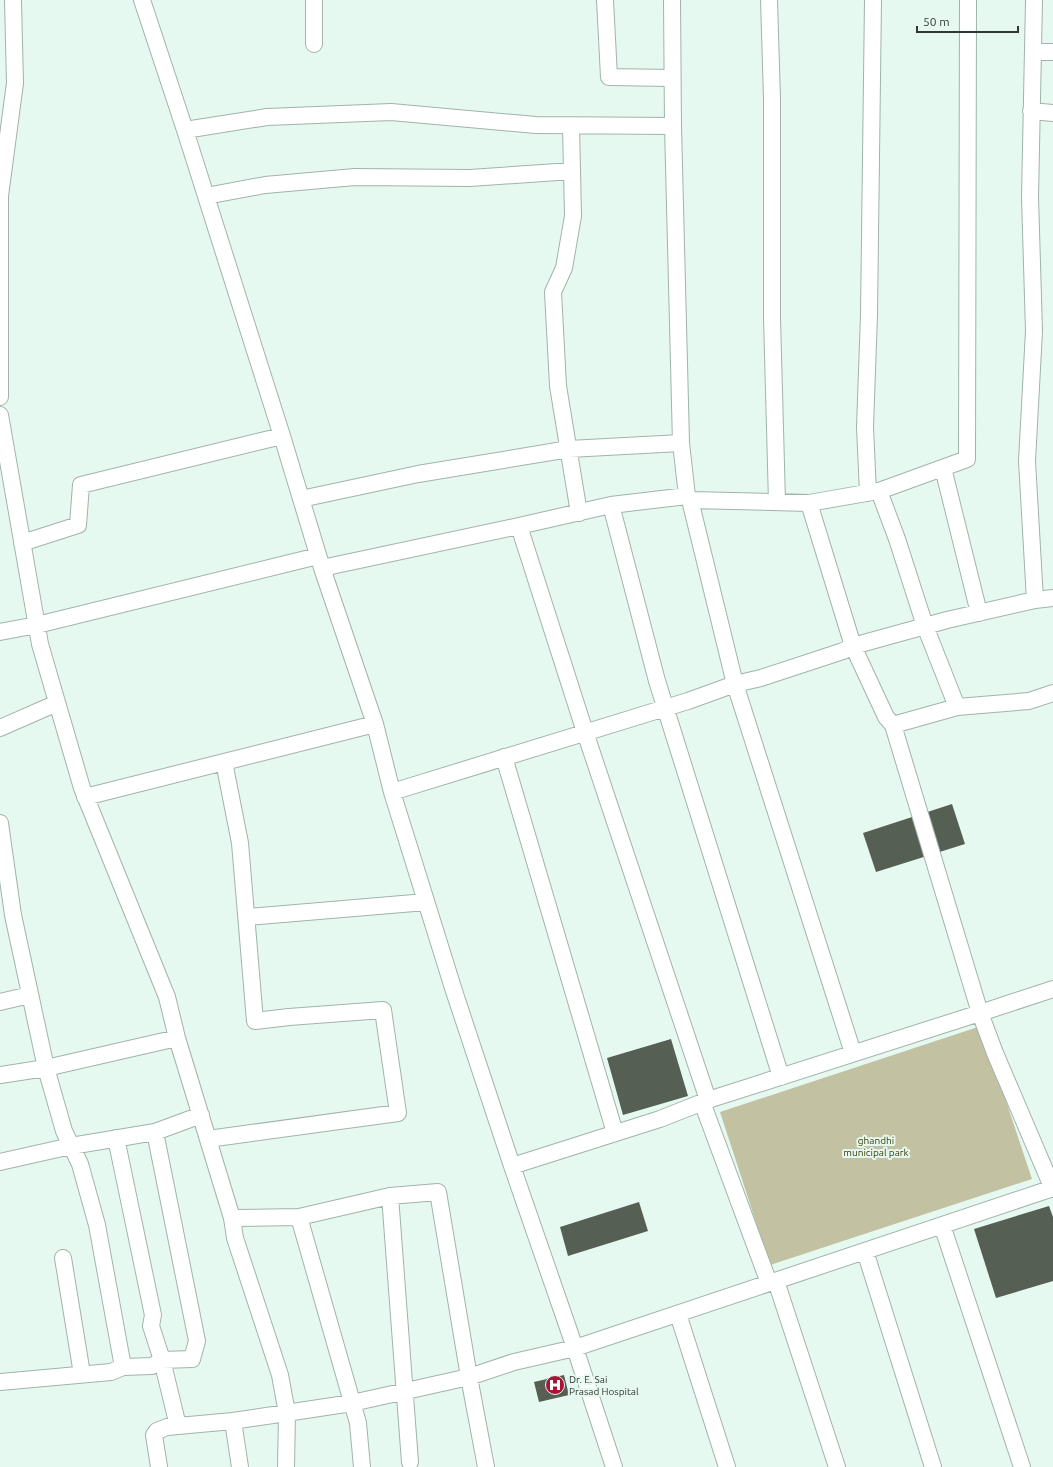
<svg xmlns="http://www.w3.org/2000/svg" width="1053" height="1467" font-family="Ubuntu,sans-serif">
	<style>
		.green { fill: #c2c2a3 }
		.building { fill: #565f53 }
		.lines { fill: none; stroke-linecap: round; stroke-linejoin: round }
		.minor-casing { stroke: #a1b3ac; stroke-width: 18 }
		.minor { stroke: #fff; stroke-width: 16 }
		.labels { text-anchor: middle; stroke-width: 4; stroke-linejoin: round; paint-order: stroke }
		.park-label { font-size: 10px; fill: #3c3a05; stroke: #e6f9f0 }
		.poi-label { font-size: 10px; fill: #303835; stroke: #e6f9f0; text-anchor: start }
	</style>
	<rect width="100%" height="100%" fill="#e6f9f0"/>
	<path class="green" d="M981 1026 1032 1179 770 1265 720 1112Z"/>
	<path class="building" d="M952 804 965 844 876 872 863 833Z
		M671 1039 688 1096 623 1115 607 1058Z
		M639 1202 648 1231 568 1256 560 1227Z
		M1049 1206 1053 1217V1281L996 1298 974 1229Z
		M564 1375 569 1395 539 1402 534 1382Z"/>
	<g class="lines">
		<defs>
			<path id="minor" d="M142 0 185 130 282 436 322 568 375 724 392 792 454 991 512 1166 575 1348 614 1467
				M314 0V44
				M605 0 609 77 672 78
				M672 0 673 126 681 443 687 496 690 500 735 684 853 1053
				M769 0 772 99V318L777 502
				M1034 0 1030 197 1034 331 1027 461 1035 600
				M1033 52H1053
				M1031 111 1053 113
				M571 126 573 216 564 268 553 292 558 386 579 513
				M185 130 267 117 391 112 536 125 673 126
				M206 196 265 185 355 177 470 178 572 171
				M0 397V196L15 83 13 0
				M0 415 40 644 82 788 167 997 177 1038 232 1218 235 1238 280 1375 287 1413 286 1467
				M943 468 979 613
				M868 493 865 427 869 315 873 0
				M301 499 418 474 569 449 681 443
				M690 500 809 503 878 491
				M611 505 657 681 781 1077
				M519 526 585 732 708 1100
				M22 543 78 525 81 485 282 436
				M322 568 519 526 611 505 687 496
				M0 632 37 625 318 556
				M957 707 925 626 897 539 879 491 967 459 968 0
				M893 725 957 707 1029 701 1053 693
				M0 728 57 703
				M504 757 615 1133
				M392 792 688 701 735 684 761 678 843 651 853 646 947 620 1035 600 1053 598
				M85 797 375 724
				M0 823 13 915 46 1068 177 1038
				M247 917 426 902
				M1053 989 980 1013 995 1053 1053 1189
				M0 1002 30 995
				M0 1075 46 1068 64 1131 80 1164 97 1225 123 1367
				M702 1102 769 1283
				M116 1138 153 1315 151 1326 162 1360 178 1426
				M208 1139 398 1113 383 1010 289 1017 255 1021 240 843 224 762
				M0 1162 71 1146 155 1132 201 1115
				M512 1166 660 1119 708 1100 980 1013 893 725 886 717 853 646 809 503
				M390 1196 410 1462
				M299 1217 390 1196 438 1192 469 1377 486 1467
				M232 1218 299 1217 358 1423 362 1467
				M942 1225 1022 1467
				M865 1251 933 1467
				M63 1258 82 1374
				M776 1281 837 1467
				M678 1314 727 1467
				M0 1382 111 1372 123 1367 152 1366 162 1360 192 1359 197 1341 155 1132
				M233 1421 240 1467
				M159 1467 154 1435 157 1431 167 1427 233 1421 352 1403 469 1377 514 1362 575 1348 1053 1188"/>
		</defs>
		<use href="#minor" class="minor-casing"/>
		<use href="#minor" class="minor"/>
	</g>
	<defs>
		<symbol id="hospital-disc" viewBox="-11 -11 22 22"><circle r="9.5" fill="#aa1336" stroke="#e6f9f0"/><path d="M-5-5h3v3.5h4V-5h3V5h-3V1.5h-4V5h-3Z" fill="#fff"/></symbol>
	</defs>
	<g fill-rule="evenodd">
		<use href="#hospital-disc" x="544" y="1374" width="22" height="22"/>
	</g>
	<g class="labels">
		<g class="park-label">
			<text x="876" y="1144">ghandhi<tspan x="876" dy="12">municipal park</tspan></text>
		</g>
		<g class="poi-label">
			<text x="569" y="1383">Dr. E. Sai<tspan x="569" dy="12">Prasad Hospital</tspan></text>
		</g>
	</g>
	<path d="M917 26v6h101v-6" fill="none" stroke="#303835" stroke-width="2"/>
	<text x="923" y="26" font-size="12" fill="#303835" stroke="#e6f9f0" stroke-width="3" paint-order="stroke">50 m</text>
</svg>
